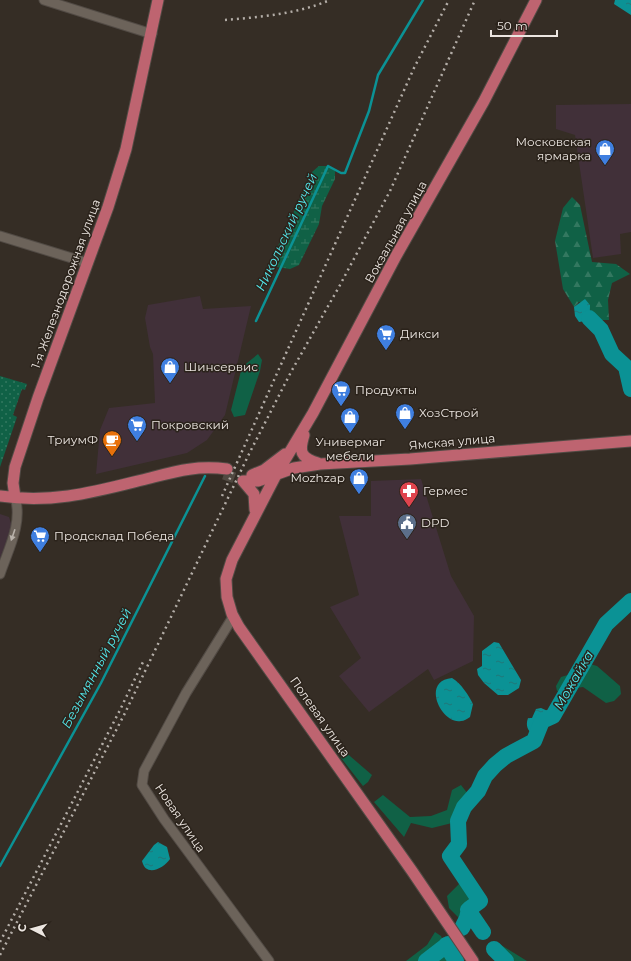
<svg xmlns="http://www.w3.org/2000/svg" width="631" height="961" font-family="Montserrat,sans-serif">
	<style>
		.commercial { fill: #413039 }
		.grass { fill: #106146 }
		.forest { fill: url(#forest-firs) }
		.wetland { fill: url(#wetland-marsh) }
		.garden { fill: url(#garden-dots) }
		.water { fill: url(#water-ripples) }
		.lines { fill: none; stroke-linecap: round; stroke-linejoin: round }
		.stream { stroke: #0b9295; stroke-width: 2.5 }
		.river { stroke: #0b9295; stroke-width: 16 }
		.major-tunnel { stroke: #504941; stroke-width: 11; stroke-dasharray: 11 5.5; stroke-linecap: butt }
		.minor-casing { stroke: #524b45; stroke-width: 11 }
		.major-casing { stroke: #524b45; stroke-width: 13 }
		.minor { stroke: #6c635a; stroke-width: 9 }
		.major { stroke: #be6470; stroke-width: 11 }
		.rail { stroke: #b4aea8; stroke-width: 2.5; stroke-dasharray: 2 4; stroke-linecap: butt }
		.oneway { fill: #b9b2ab }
		.labels { text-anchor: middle; stroke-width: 3; stroke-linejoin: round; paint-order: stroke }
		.poi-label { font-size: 12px; fill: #ece6e1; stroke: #2b231b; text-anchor: start }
		.street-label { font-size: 12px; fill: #ece6e1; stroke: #2b231b }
		.water-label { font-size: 13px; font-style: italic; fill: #54e9ed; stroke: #2b231b }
	</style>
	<defs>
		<pattern id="forest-firs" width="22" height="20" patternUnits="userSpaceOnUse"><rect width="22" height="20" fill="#106146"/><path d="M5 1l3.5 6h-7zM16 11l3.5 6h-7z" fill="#337860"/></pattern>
		<pattern id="wetland-marsh" width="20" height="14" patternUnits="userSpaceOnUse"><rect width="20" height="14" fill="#106146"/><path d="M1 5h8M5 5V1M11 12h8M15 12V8" fill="none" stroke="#337860"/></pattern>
		<pattern id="garden-dots" width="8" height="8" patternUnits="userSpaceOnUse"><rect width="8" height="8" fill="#106146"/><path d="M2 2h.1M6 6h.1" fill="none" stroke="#337860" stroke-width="1.8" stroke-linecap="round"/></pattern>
		<pattern id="water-ripples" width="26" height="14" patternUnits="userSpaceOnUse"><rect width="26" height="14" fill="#0b9295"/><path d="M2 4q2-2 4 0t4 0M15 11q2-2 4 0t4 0" fill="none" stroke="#207779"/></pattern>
	</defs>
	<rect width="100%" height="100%" fill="#352d25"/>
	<path class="commercial" d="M631 104V232L620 234 621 254 593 258 575 135 556 129V105Z
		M200 296 203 309 251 306 225 415 207 440 187 453 96 474 100 430 109 408 155 403 153 354 150 347 145 318 148 305Z
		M421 479 451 576 474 616 473 661 434 680 428 669 369 712 339 676 361 658 330 607 359 595 339 516H371V481Z
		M0 514 9 517 12 526 0 559Z"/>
	<path class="grass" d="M258 354 262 360 260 371 245 415 234 417 231 410 242 367Z
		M587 663 597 666 620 686 621 694 614 701 606 703 583 687 557 691 556 686 561 677 571 674Z
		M343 750 372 775 368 782 363 786 341 758Z
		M461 785 475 803 452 823 432 828 411 823 404 837 374 802 383 795 410 817 431 816 447 810 452 790Z
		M459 884 465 885 472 898 465 916 460 919 449 908 447 896Z
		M435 932 441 936 452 961H406L427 945Z
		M499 944 501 945 527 961H498L494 953 497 946Z"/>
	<path class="forest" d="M572 197 580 205 592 262 616 264 630 274 612 283 608 300 609 320H600L590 314V305L579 302 574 307 563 289 555 241 563 208Z"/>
	<path class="wetland" d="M319 166H328L335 171V179L322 206 319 224 299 265 290 269 277 267 273 257 312 172Z"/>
	<path class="garden" d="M0 376 27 384 25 390 22 389 13 415 17 417 0 467Z"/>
	<path class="water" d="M615 0H631V15L614 4Z
		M585 299 590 305C590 314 590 321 579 322L575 316 574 307Z
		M494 642 499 643 521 680 519 688 508 695H498L484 683 478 675 477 669 482 666V651Z
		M452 678C461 683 469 696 473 704L470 717C467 719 464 721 461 721 442 725 420 681 452 678Z
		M541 708 550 712 553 716 545 732 537 736C528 733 525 726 528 718H532L536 709Z
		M158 842 167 847 170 859C164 868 146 878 142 861L154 845Z"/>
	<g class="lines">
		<path class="stream" d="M256 321 328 166 341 173H345L369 111 378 75 423 0
			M0 866 101 683 205 476"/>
		<path class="river" d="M589 318 601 330 612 354 626 367 631 389
			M468 910 483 932
			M462 928 467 918 469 909 480 901 450 856 459 844 458 821 464 807 478 791 485 776 495 765 506 756 534 741 542 721 553 716 606 624 631 601
			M446 945 456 961
			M494 949 506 961
			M426 961 448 944"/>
		<path class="major-tunnel" d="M224 474 243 481"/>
		<defs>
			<path id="minor" d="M44 0 152 34
				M0 236 88 263
				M0 574C8 550 23 523 15 497
				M233 617 186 693 144 771 142 785 164 819 269 961"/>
			<path id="major" d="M304 435C299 451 300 458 318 463
				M252 475 264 470 285 454
				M243 481H258L294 468 320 464 410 459 631 441
				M243 481 254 494 255 510
				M0 496C51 504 94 492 142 480 174 472 194 465 227 469
				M15 497 13 483 15 467 38 398 108 207 126 149 158 0
				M473 961 412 871 239 627 232 614 227 597 226 579 232 560 276 475 313 413 396 256 484 101 536 0"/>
		</defs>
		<use href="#minor" class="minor-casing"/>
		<use href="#major" class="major-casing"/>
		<use href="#minor" class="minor"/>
		<use href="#major" class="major"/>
		<path class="rail" d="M225 20C260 17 297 14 330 0
			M222 496 414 68 449 0
			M0 942 120 710 143 662
			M0 955 125 713 249 454 291 372 340 285 390 191 475 0"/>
	</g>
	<defs><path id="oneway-solid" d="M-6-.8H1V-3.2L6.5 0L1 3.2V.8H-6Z"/></defs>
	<use class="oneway" href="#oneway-solid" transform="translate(13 535) rotate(109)"/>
	<defs>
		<symbol id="shop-pin" viewBox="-11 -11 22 30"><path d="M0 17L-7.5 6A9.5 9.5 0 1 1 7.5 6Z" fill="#3f7fe0" stroke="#2b231b"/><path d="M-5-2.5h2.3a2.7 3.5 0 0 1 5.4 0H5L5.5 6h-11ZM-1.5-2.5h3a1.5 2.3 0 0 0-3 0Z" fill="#fff"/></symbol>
		<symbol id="supermarket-pin" viewBox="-11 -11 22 30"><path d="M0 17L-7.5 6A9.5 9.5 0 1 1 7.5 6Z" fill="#3f7fe0" stroke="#2b231b"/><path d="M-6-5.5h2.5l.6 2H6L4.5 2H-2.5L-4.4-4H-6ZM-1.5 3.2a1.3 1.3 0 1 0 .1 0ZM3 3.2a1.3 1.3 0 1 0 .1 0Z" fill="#fff"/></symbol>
		<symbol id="cafe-pin" viewBox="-11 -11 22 30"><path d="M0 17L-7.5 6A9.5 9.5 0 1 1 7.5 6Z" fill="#e8710a" stroke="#2b231b"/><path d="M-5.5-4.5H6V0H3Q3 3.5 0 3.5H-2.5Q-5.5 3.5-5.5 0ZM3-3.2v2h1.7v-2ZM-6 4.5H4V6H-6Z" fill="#fff"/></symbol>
		<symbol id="pharmacy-pin" viewBox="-11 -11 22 30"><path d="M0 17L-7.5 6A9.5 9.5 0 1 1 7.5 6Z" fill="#e0444e" stroke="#2b231b"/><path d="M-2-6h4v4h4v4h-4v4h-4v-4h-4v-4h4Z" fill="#fff"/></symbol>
		<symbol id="civic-pin" viewBox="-11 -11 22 30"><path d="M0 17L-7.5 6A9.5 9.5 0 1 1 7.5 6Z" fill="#5c6f8a" stroke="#2b231b"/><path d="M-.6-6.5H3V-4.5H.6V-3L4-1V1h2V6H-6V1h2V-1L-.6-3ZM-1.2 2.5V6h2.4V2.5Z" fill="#fff"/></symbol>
	</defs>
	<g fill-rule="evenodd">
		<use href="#shop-pin" x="594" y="138" width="22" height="30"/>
		<use href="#supermarket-pin" x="375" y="323" width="22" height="30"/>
		<use href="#shop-pin" x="159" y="356" width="22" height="30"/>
		<use href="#supermarket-pin" x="330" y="379" width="22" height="30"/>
		<use href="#shop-pin" x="394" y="402" width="22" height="30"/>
		<use href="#shop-pin" x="339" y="406" width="22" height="30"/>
		<use href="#supermarket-pin" x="126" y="414" width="22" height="30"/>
		<use href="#cafe-pin" x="101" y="429" width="22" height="30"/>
		<use href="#shop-pin" x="348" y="467" width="22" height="30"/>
		<use href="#pharmacy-pin" x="398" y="480" width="22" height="30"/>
		<use href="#civic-pin" x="396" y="512" width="22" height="30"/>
		<use href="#supermarket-pin" x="29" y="525" width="22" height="30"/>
	</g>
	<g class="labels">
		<g class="poi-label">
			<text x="591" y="146" text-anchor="end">Московская<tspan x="591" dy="14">ярмарка</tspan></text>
			<text x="400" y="338">Дикси</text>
			<text x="184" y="371">Шинсервис</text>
			<text x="355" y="394">Продукты</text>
			<text x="419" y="417">ХозСтрой</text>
			<text x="151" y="429">Покровский</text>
			<text x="98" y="444" text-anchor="end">ТриумФ</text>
			<text x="350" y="446" text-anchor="middle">Универмаг<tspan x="350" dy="14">мебели</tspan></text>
			<text x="345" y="482" text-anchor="end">Mozhzap</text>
			<text x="423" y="495">Гермес</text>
			<text x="421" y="527">DPD</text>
			<text x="54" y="540">Продсклад Победа</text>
		</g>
		<g class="street-label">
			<text transform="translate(396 232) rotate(-61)" y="4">Вокзальная улица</text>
			<text transform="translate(66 284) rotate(-70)" y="4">1-я Железнодорожная улица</text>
			<text transform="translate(452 442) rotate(-5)" y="4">Ямская улица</text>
			<text transform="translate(320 717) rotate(55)" y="4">Полевая улица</text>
			<text transform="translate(180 818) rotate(56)" y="4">Новая улица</text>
		</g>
		<g class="water-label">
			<text transform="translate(286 232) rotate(-65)" y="5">Никольский ручей</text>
			<text transform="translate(96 668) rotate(-62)" y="5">Безымянный ручей</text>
			<text transform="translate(573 680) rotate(-60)" y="5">Можайка</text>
		</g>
	</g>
	<g transform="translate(32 929) rotate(276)" stroke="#2b231b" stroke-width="3" paint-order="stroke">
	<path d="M0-3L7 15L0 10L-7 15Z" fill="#ece6e1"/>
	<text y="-6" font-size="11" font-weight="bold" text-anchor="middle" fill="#ece6e1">С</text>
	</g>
	<path d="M491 30v6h66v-6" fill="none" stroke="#ece6e1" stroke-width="2"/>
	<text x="497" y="30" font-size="12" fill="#ece6e1" stroke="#2b231b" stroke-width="3" paint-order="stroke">50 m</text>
</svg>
